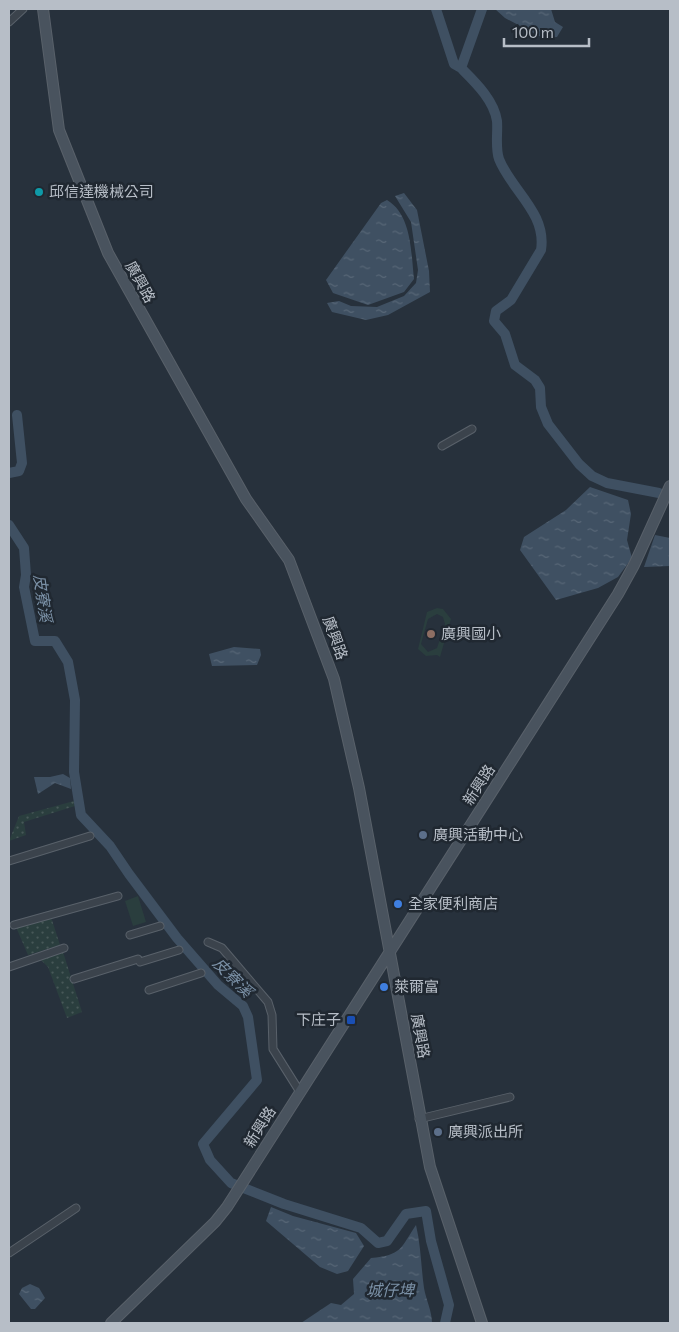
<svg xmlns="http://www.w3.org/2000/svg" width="679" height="1332" font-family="Commissioner,'Noto Sans TC',sans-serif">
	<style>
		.green { fill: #2a3e3e; fill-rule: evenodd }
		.park { fill: url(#park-dots) }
		.water { fill: url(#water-ripples) }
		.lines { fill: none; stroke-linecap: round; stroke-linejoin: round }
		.river { stroke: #3f5062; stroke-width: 10 }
		.street-casing { stroke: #59616a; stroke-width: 9 }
		.secondary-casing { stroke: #59616a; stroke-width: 12 }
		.street { stroke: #3b434c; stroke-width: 7 }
		.secondary { stroke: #49535e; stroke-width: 10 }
		.culture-dot { fill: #0f9aa8; stroke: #202831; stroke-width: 2 }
		.education-dot { fill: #8d6e63; stroke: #202831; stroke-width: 2 }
		.service-dot { fill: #5c6f8a; stroke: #202831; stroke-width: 2 }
		.shop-dot { fill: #3f7fe0; stroke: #202831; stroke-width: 2 }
		.transit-dot { fill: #1a4fb4; stroke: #202831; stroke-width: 2 }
		.labels { text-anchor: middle; stroke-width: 5; stroke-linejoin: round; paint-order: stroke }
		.poi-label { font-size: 15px; fill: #b7bec7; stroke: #202831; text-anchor: start }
		.street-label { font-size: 15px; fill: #b7bec7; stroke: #202831 }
		.water-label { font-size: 16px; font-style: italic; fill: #7b91a7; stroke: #202831 }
	</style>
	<defs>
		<pattern id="park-dots" width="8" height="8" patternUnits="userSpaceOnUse" patternTransform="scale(1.25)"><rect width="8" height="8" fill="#2a3e3e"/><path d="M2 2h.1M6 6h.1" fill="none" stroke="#475858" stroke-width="1.8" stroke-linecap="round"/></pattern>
		<pattern id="water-ripples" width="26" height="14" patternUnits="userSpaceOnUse" patternTransform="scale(1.25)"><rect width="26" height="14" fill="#3f5062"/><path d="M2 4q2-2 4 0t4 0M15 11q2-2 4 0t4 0" fill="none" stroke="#586777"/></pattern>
	</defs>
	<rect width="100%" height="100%" fill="#27313c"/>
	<path class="green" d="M437 608 443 609 451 619 440 657 437 655 426 656 418 649 427 612ZM437 614 443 617 445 624 437 648 428 652 421 644 428 619Z
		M138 896 146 922 133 926 125 901Z"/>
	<path class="park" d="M74 801 75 806 24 822 26 835 9 841 19 816Z
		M51 917 60 945 28 955 16 927Z
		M63 952 82 1012 67 1018 48 967 41 960Z"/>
	<path class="water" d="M495 9H551L555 22 563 27 557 37 543 38 505 18Z
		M404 193 417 210 429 271 430 292 388 315 366 320 332 312 327 303 339 301 351 306 377 307 404 296 416 283 418 270 411 222 395 196Z
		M387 200C412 215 411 253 414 279L404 292 368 305 333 293 326 280 381 203Z
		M590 487 628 500 631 514 627 540 632 558 618 577 598 588 556 600 520 550 524 537 566 510Z
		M655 535 670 538V566L644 567Z
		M234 647 260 649 261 655 257 665 212 666 209 654Z
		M63 774 70 778 71 789 55 783 38 794 34 777H50Z
		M271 1207 293 1216 356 1233 364 1246 348 1271 337 1274 320 1267 266 1221Z
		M416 1225C421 1246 421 1267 424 1288 426 1300 432 1311 432 1323H301L331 1303 341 1305 354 1294 353 1279 371 1258C402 1255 400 1249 416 1225Z
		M30 1284 39 1288 45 1298 35 1309H31L19 1294 22 1288Z"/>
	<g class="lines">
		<path class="river" d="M436 9 454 64 461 68
			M482 9 461 68C475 82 494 100 497 121 498 133 495 147 499 159 511 190 547 213 541 250L511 300 496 311 494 321 505 334 515 365 535 380 540 388 541 407 548 424 579 464 592 476 607 483 659 493 670 498
			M9 473 19 471 22 463 17 415
			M9 525 24 548 26 575 24 587 35 641H55L68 662 75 700 74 772 81 815 110 846 129 874 177 938 218 985 243 1006 248 1017 257 1080 203 1144 210 1160 231 1183 284 1204 361 1228 378 1243 387 1241 406 1214 426 1211 431 1241 449 1305 445 1323"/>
		<defs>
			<path id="street" d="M9 22 23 9
				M442 446 472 429
				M9 861 90 836
				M14 925 118 896
				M130 935 160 926
				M208 942 222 948 268 1002 272 1015 273 1049 300 1092
				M140 962 179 950
				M9 967 64 948
				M74 979 138 959
				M149 990 201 973
				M419 1119 510 1097
				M9 1253 76 1208"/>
			<path id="secondary" d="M43 9 59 130 108 253 246 499 289 560 334 679 359 788 430 1167 482 1323
				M111 1323 215 1222 227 1207 618 594 634 565 670 486"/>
		</defs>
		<use href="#street" class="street-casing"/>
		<use href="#secondary" class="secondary-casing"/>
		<use href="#street" class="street"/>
		<use href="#secondary" class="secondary"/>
	</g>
	<circle class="culture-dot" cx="39" cy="192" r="5"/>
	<circle class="education-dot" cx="431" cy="634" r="5"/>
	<g class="service-dot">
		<circle cx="423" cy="835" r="5"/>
		<circle cx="438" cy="1132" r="5"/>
	</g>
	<g class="shop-dot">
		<circle cx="398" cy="904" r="5"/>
		<circle cx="384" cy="987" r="5"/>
	</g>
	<rect class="transit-dot" x="346" y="1015" width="10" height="10" rx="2.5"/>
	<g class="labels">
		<g class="poi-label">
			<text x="49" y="197">邱信達機械公司</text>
			<text x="441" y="639">廣興國小</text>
			<text x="433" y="840">廣興活動中心</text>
			<text x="408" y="909">全家便利商店</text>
			<text x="394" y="992">萊爾富</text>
			<text x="341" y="1025" text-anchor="end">下庄子</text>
			<text x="448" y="1137">廣興派出所</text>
		</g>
		<g class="street-label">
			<text transform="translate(140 282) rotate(61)" y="5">廣興路</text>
			<text transform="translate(335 638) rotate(70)" y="5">廣興路</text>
			<text transform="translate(479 785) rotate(-57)" y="5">新興路</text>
			<text transform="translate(420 1036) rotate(80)" y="5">廣興路</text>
			<text transform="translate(260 1127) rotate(-58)" y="5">新興路</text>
		</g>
		<g class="water-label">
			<text transform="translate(43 598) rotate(82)" y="6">皮寮溪</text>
			<text transform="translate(233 977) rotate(45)" y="6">皮寮溪</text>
			<text x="390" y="1296">城仔埤</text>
		</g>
	</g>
	<rect width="679" height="1332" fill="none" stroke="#b7bec7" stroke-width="20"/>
	<path d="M504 38v8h85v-8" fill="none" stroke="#b7bec7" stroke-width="2.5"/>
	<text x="512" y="38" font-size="15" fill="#b7bec7" stroke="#202831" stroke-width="4" paint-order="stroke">100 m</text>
</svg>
